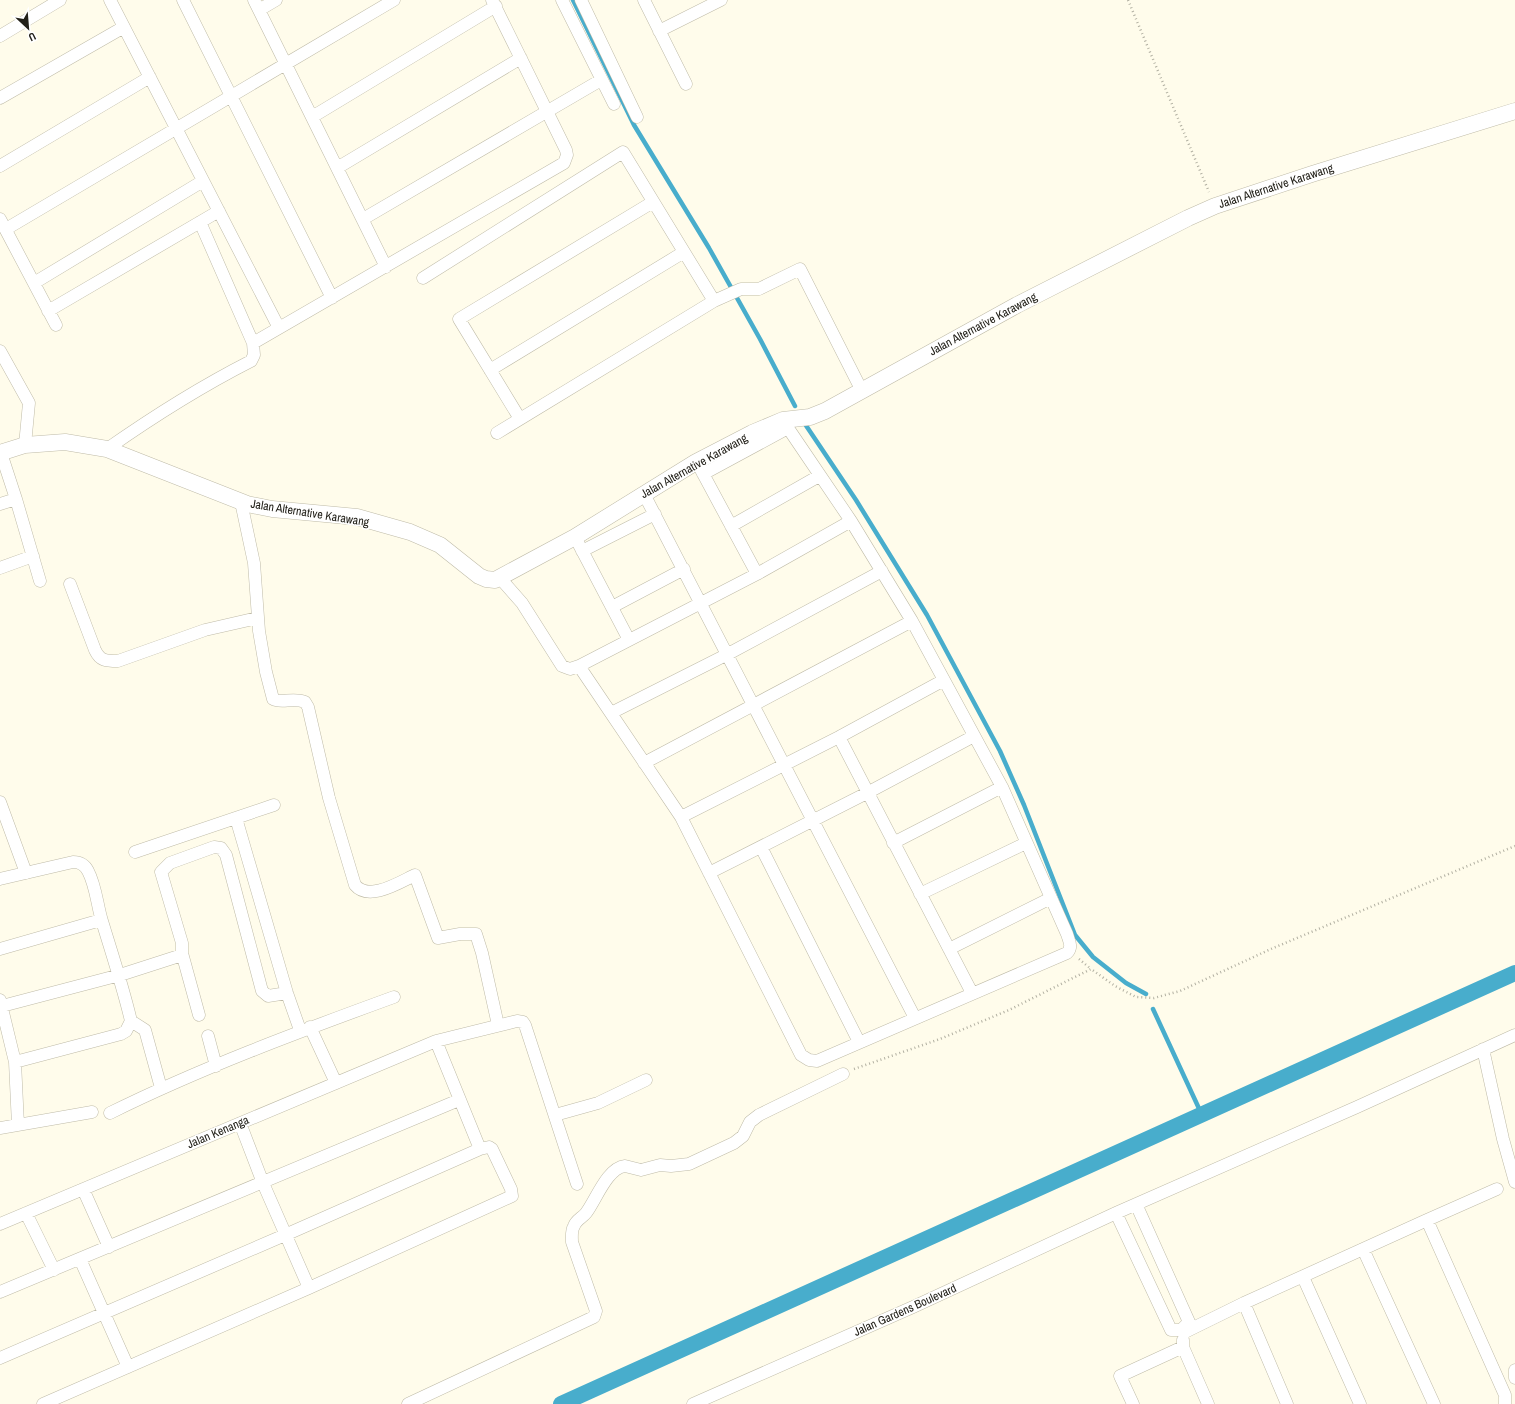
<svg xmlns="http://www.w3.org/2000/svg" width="1515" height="1404" font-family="'Archivo Narrow',sans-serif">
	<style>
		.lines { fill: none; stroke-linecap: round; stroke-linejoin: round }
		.stream { stroke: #48adcc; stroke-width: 4.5 }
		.canal { stroke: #48adcc; stroke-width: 16 }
		.minor-casing { stroke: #bfbba8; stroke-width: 13 }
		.tertiary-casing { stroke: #bfbba8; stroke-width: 17 }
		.path { stroke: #b2b0a2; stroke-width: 2.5; stroke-dasharray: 1 3; stroke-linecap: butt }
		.minor { stroke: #fff; stroke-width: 12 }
		.tertiary { stroke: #fff; stroke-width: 16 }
		.labels { text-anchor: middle; stroke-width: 3; stroke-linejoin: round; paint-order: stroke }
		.street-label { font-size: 12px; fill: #222019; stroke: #fff }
	</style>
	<rect width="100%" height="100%" fill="#fffceb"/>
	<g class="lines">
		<path class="stream" d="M573 0 634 125 709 248 760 339 795 406
			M805 424 856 500 927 615 1000 751 1024 805 1075 935 1093 957 1126 983 1146 994
			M1153 1009 1202 1115"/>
		<path class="canal" d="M561 1404 1515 973"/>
		<defs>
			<path id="minor" d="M110 0 279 328
				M183 0 332 298
				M254 0 386 267
				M562 0 614 104
				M581 0 637 117
				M644 0 686 84
				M259 10 276 0
				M659 31 721 0
				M0 36 60 0
				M0 98 124 27
				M312 117 496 6
				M0 166 150 77
				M337 168 521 58
				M0 219 56 325
				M363 219 601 80
				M6 229 394 0
				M423 278 623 152 714 301
				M34 283 203 181
				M48 311 219 211
				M253 343 564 163 567 155 566 150 492 0
				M0 351 29 403 25 445
				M490 370 684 252
				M520 419 459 319 653 202
				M497 433 714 301 741 289H759L800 269 862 391
				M107 449C154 416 200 387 251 361L254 355 253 343 200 222
				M1 453 16 499 40 581
				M700 468 757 574
				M644 494 915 1018
				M241 502 254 563 259 631 266 672 273 699C281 704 293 697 305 702L308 707 329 798 355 885C369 902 400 882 415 875L438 938 460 934H476L482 953 498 1025
				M0 504 16 499
				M731 526 819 476
				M575 537 629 640
				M582 551 655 514
				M0 568 33 556
				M500 578 522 603 562 666 570 669 579 666 681 817 801 1055 809 1060 817 1061 1067 953C1073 947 1069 941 1067 934L1002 787 912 621 851 521 788 428 703 474
				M70 584 95 650C100 661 106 661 118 661L205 630 257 618
				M612 607 684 569
				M579 666 757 574 851 521
				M611 713 728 654 882 571
				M839 737 972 993
				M644 763 912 621
				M0 802 26 873
				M681 817 839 737 944 680
				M236 818 287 993 300 1030
				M893 843 1002 787
				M761 847 859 1042
				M135 852 274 805
				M709 873 867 793 974 736
				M0 879 73 862C80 862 85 865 88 871 96 886 97 905 102 921 112 954 123 987 131 1021L126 1031 121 1034 15 1062
				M920 894 1026 843
				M0 949 101 920
				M949 949 1051 898
				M182 953 199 1015
				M0 1000 15 1062 18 1125
				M2 1006 120 975 179 956 182 953V943L161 872 170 863 214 847 221 848 226 855 262 991 268 996 287 993
				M131 1021 145 1030 161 1088
				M310 1027 336 1083
				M208 1036 216 1066
				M1483 1049 1503 1139 1515 1182
				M110 1113C201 1068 298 1032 394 997
				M555 1115 598 1103 646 1080
				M240 1123 263 1183 309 1288
				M0 1128 92 1112
				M83 1189 109 1247
				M26 1213 54 1270
				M1116 1213 1171 1330H1181L1189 1322 1136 1204
				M1427 1220 1497 1189
				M0 1224 436 1041 517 1021 523 1022 525 1025 577 1184
				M1363 1249 1434 1404
				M80 1259 128 1367
				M1303 1277 1360 1404
				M0 1292 459 1100
				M1244 1303 1287 1404
				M1183 1333 1244 1303 1427 1220 1505 1395V1404
				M1183 1340V1347L1208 1404
				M0 1358 285 1235 480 1149
				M1515 1370V1378
				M43 1404 309 1288 512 1196 511 1189 492 1149 489 1147 480 1149 436 1041
				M408 1404 594 1317 596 1311 572 1242C572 1237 571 1231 574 1226 576 1220 582 1218 586 1213 596 1200 607 1168 625 1166L641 1170 660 1165 671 1166 689 1164 734 1143 743 1136 750 1122 759 1115 843 1074
				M693 1404 913 1307 1116 1213 1357 1107 1515 1035
				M1133 1404 1120 1376 1183 1347"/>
			<path id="tertiary" d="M0 453 25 445 65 442 107 449 247 504 272 509 357 517 410 532 440 545 479 576 486 579 495 580 575 537 696 462 752 433 783 420 810 417 825 411 1017 305 1188 218 1215 206 1312 174 1515 111"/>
		</defs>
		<use href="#minor" class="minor-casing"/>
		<use href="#tertiary" class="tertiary-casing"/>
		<path class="path" d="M1128 0 1209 192
			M1079 959 1091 969
			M854 1069 940 1039 1009 1010 1091 969 1115 986 1136 997 1154 998 1180 991 1271 949 1515 846"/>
		<use href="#minor" class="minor"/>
		<use href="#tertiary" class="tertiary"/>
	</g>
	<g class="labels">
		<g class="street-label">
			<text transform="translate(1276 186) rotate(-18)" y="4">Jalan Alternative Karawang</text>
			<text transform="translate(983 324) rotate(-28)" y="4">Jalan Alternative Karawang</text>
			<text transform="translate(694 466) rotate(-29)" y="4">Jalan Alternative Karawang</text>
			<text transform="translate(310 513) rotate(9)" y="4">Jalan Alternative Karawang</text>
			<text transform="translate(218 1132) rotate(-23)" y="4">Jalan Kenanga</text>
			<text transform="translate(905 1310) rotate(-24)" y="4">Jalan Gardens Boulevard</text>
		</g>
	</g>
	<g transform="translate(28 28) rotate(154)" stroke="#ffffff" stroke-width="3" paint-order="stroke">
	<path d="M0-3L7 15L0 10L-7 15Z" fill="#222019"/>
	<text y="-6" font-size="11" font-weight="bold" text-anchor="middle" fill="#222019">U</text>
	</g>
</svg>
